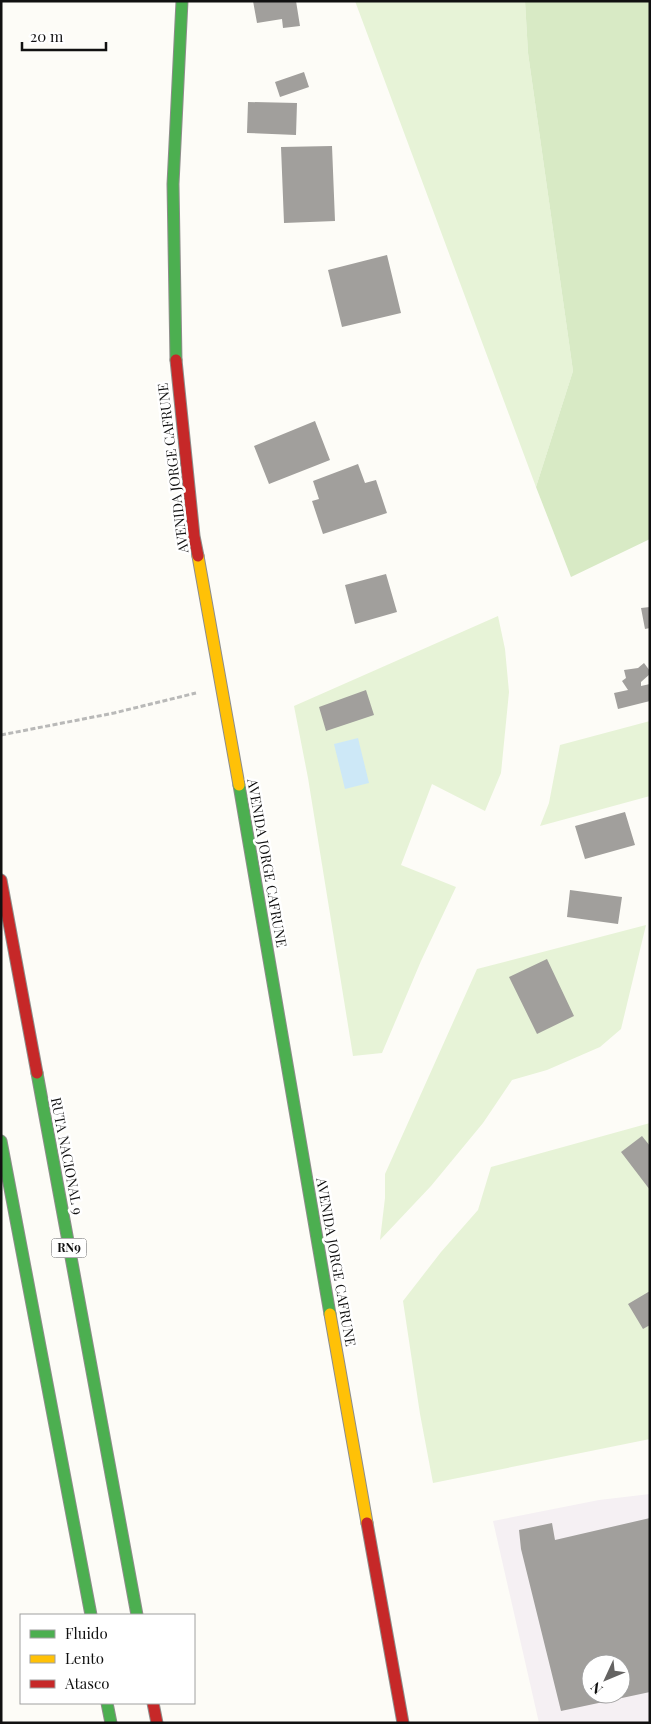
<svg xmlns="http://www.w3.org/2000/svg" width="651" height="1724" font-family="'Playfair Display',serif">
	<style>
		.industrial { fill: #f5f0f3; fill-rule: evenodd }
		.green { fill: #e7f3d7 }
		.forest { fill: #d8eac5 }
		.water { fill: #cde8f7 }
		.building { fill: #a19f9c; fill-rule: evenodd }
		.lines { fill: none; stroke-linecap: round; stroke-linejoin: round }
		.fast-casing { stroke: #8e8d8b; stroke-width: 13 }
		.slow-casing { stroke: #8e8d8b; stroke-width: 13 }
		.jam-casing { stroke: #8e8d8b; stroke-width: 13 }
		.path { stroke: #b9b9b8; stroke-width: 3; stroke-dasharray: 5 2.5; stroke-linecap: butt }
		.fast { stroke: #4caf50; stroke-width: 11 }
		.slow { stroke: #ffc107; stroke-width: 11 }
		.jam { stroke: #c62828; stroke-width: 11 }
		.labels { text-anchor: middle; stroke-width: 5; stroke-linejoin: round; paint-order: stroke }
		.shield { fill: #fff; stroke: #585858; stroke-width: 1 }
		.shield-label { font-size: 12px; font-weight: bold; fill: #111 }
		.street-label { font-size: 14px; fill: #111; stroke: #fff }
	</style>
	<rect width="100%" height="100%" fill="#fdfcf7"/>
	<path class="industrial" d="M650 1494V1722L539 1723 493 1521 599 1500ZM591 1664H621V1694H591Z"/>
	<path class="green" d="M355 1H525L528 53 573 371 536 487Z
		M498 616 505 649 509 692 501 773 485 811 432 784 401 865 456 887 421 961 382 1053 353 1056 308 778 294 706Z
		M650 721V796L540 826 549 803 560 745Z
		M646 925 621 1029 600 1047 547 1070 512 1080 483 1123 431 1186 380 1240 385 1198V1174L477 969Z
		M650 1123V1439L433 1483 420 1414 403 1301 441 1252 478 1210 491 1167Z"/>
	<path class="forest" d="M525 1H650V539L571 577 536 487 573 371 528 53Z"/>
	<path class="water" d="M358 738 369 783 345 789 334 744Z"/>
	<path class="building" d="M253 1H296L300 26 283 28 282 19 257 23Z
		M304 72 309 87 280 97 275 82Z
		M248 102 297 103 296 135 247 133Z
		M332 146 335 221 284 223 281 147Z
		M387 255 401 313 342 327 328 270Z
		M315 421 330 460 269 484 254 446Z
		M358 464 365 483 376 480 387 513 323 534 312 501 319 499 313 481Z
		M386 574 397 612 355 624 345 585Z
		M650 607V628L645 629 641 608Z
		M644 663 650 671V674L641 682V686L650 684V701L618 709 614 693 628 690 622 681 626 678 624 670 638 668Z
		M366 690 374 715 326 731 319 707Z
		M625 812 635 845 585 859 575 826Z
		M570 890 622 897 618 924 567 917Z
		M547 959 574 1016 537 1034 509 977Z
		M642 1136 650 1146V1190L621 1152Z
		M650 1291V1325L643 1329 628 1304Z
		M650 1518V1692L561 1711 521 1549 519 1530 552 1523 555 1540ZM591 1664H621V1694H591Z"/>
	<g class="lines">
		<defs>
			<path id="fast" d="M176 360 173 184 182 1
				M239 785 330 1314
				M37 1073 137 1615
				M1 1141 91 1615
				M107 1703 111 1723"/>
			<path id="slow" d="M198 556 239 785
				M330 1314 367 1523"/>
			<path id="jam" d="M176 360 194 536 198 556
				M1 880 37 1073
				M367 1523 403 1723
				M153 1703 157 1723"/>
		</defs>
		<use href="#fast" class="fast-casing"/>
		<use href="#slow" class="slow-casing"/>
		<use href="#jam" class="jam-casing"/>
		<path class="path" d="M1 735 114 713 196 693"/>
		<use href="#fast" class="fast"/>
		<use href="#slow" class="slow"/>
		<use href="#jam" class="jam"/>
	</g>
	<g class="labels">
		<rect class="shield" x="51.5" y="1238.5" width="35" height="19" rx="4"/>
		<g class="shield-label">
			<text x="69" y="1252">RN9</text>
		</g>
		<g class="street-label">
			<text transform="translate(173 468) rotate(-97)" y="5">AVENIDA JORGE CAFRUNE</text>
			<text transform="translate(267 863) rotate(80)" y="5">AVENIDA JORGE CAFRUNE</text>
			<text transform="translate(67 1156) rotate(79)" y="5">RUTA NACIONAL 9</text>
			<text transform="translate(336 1262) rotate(80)" y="5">AVENIDA JORGE CAFRUNE</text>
		</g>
	</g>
	<rect width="651" height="1724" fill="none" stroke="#111111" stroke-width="5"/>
	<rect x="20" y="1614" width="175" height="90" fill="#ffffff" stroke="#a0a0a0"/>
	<rect x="30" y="1630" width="25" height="8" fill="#4caf50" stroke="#a0a0a0"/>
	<text x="65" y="1639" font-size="15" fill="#111111">Fluido</text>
	<rect x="30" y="1655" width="25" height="8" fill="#ffc107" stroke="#a0a0a0"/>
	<text x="65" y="1664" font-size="15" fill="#111111">Lento</text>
	<rect x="30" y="1680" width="25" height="8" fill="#c62828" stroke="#a0a0a0"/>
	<text x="65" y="1689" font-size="15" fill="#111111">Atasco</text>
	<g transform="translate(606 1679) rotate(226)"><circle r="24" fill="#ffffff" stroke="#a0a0a0"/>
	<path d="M0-4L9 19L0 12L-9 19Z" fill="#646362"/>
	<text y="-8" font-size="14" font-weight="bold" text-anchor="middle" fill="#111111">N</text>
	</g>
	<path d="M22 42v8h84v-8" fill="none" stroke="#111111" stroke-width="2.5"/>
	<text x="30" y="42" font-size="15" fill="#111111" stroke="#ffffff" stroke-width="4" paint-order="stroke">20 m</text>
</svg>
